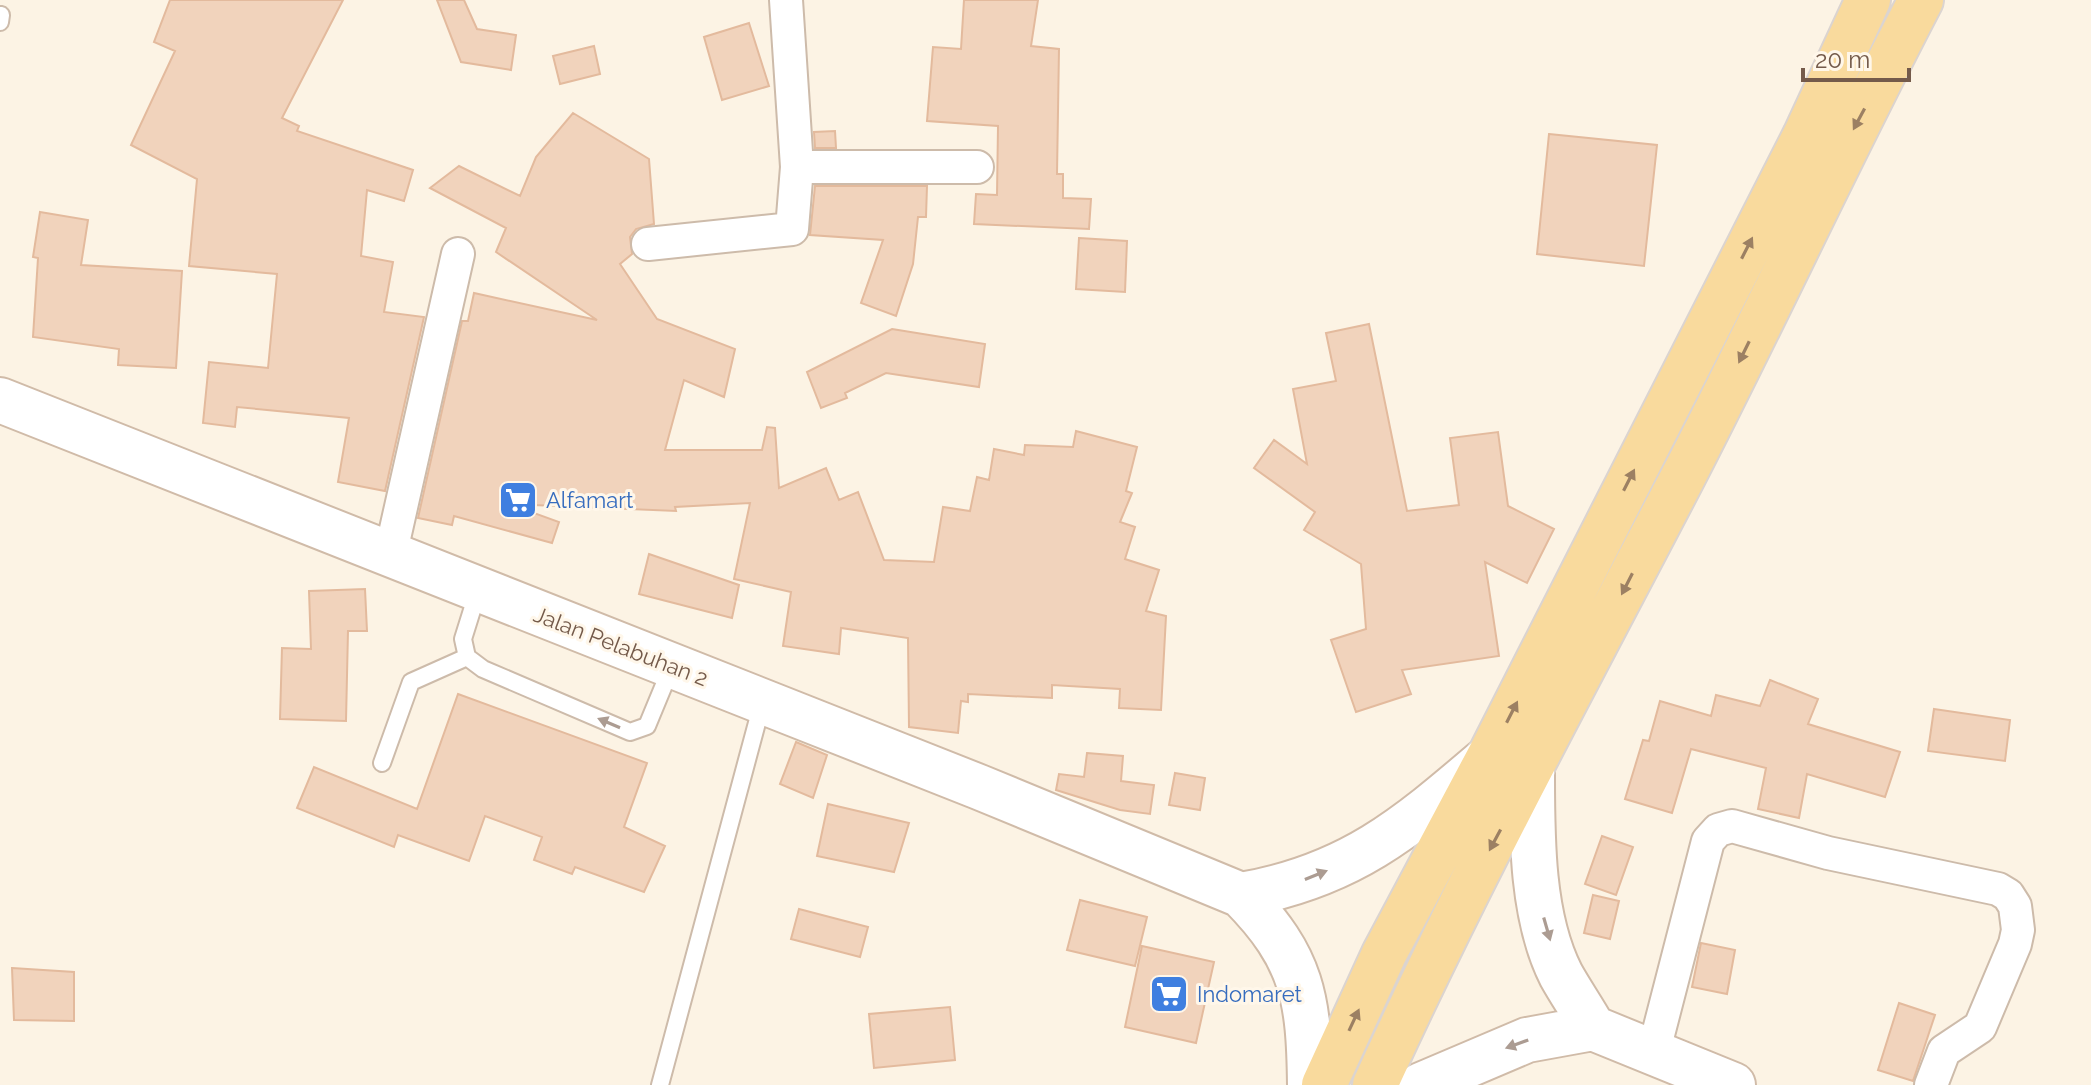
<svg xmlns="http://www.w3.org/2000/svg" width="2091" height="1085" font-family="Raleway,sans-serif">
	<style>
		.building { fill: #f1d3bc; stroke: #e3ba9d; stroke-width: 2 }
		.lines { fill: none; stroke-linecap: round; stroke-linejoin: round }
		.lane-casing { stroke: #cdbbaa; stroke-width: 20 }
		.street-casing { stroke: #cdbbaa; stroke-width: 36 }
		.secondary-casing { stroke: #d0bba8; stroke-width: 48 }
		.primary-casing { stroke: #dbd4d0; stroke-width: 48 }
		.lane { stroke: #fff; stroke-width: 16 }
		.street { stroke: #fff; stroke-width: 32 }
		.secondary { stroke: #fff; stroke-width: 44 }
		.primary { stroke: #f9da9d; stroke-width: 44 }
		.oneway { fill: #9c8063 }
		.oneway2 { fill: #ac9c92 }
		.labels { text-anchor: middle; stroke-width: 6; stroke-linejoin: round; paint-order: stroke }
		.shop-label { font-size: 22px; fill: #366cbe; stroke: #fff7ea; text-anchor: start }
		.street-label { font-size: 22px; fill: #745a4a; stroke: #fff7ea }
	</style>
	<rect width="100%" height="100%" fill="#fcf3e4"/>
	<path class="building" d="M170 0H343L282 118 299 126 297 131 413 170 404 201 367 190 361 256 393 262 384 312 424 317 385 491 338 482 349 418 237 407 235 427 203 423 209 362 268 368 277 274 189 266 197 179 131 145 175 51 154 42Z
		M437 0H464L477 29 516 35 511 70 461 62Z
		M964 0H1038L1031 46 1059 49 1057 174H1063V198L1091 199 1089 229 974 224 976 194 997 195 998 126 927 121 933 47 961 49Z
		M749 23 769 86 722 100 704 37Z
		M594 46 600 74 560 84 553 56Z
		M573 113 649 159 654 224 636 229 630 237 632 254 620 264 657 319 735 349 724 397 684 380 665 450H762L767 427 775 428 779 488 826 468 839 500 858 492 884 560 934 562 943 507 970 511 977 477 989 480 994 449 1024 455 1025 445 1073 447 1076 431 1137 447 1126 491 1132 493 1120 522 1135 527 1125 559 1159 570 1146 611 1166 616 1161 710 1119 708 1120 689 1052 685V698L968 694V702L961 701 958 733 909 727 908 638 841 628 839 654 783 646 791 592 734 579 750 503 675 507 676 511 509 504 559 522 552 543 454 516 452 525 418 518 462 321H468L474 293 597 320 496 252 506 228 430 188 459 166 520 196 536 157Z
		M835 131 836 148H815L814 132Z
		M1549 134 1657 145 1644 266 1537 254Z
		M815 186H927L926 217H918L913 264 896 316 861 303 883 240 810 235Z
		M40 212 88 220 81 265 182 271 176 368 118 365 119 349 33 337 38 258 33 257Z
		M1079 238 1127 241 1125 292 1076 289Z
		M1369 324 1407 511 1459 505 1450 438 1498 432 1508 506 1554 529 1527 583 1485 562 1499 656 1402 670 1411 694 1356 712 1331 640 1366 629 1361 564 1304 530 1315 512 1254 468 1274 440 1307 464 1293 389 1336 381 1326 333Z
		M892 329 985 344 979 387 886 373 845 393 847 398 821 408 807 372Z
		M649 554 739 585 732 618 639 594Z
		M365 589 367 631H348L346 721 280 719 282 648 311 649 309 591Z
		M1770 680 1818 699 1808 724 1900 752 1885 797 1807 774 1799 818 1758 809 1766 768 1691 749 1672 813 1625 799 1643 740 1649 741 1660 701 1711 716 1716 695 1760 706Z
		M458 694 647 763 624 827 665 846 644 892 575 867 572 874 534 860 542 837 485 816 469 861 398 835 394 847 297 808 314 767 417 809Z
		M1934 709 2010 720 2005 761 1928 751Z
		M796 742 827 755 813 798 780 784Z
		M1087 753 1123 756 1121 781 1154 785 1150 814 1120 810 1056 790 1059 774 1084 777Z
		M1175 773 1205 778 1200 810 1169 805Z
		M828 804 909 823 894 872 817 856Z
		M1602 836 1633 847 1616 895 1585 884Z
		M1593 895 1619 901 1610 939 1584 933Z
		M1080 900 1147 917 1135 966 1067 950Z
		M799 909 868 927 860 957 791 939Z
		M1701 943 1735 950 1727 994 1692 987Z
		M1142 946 1214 962 1196 1043 1125 1027Z
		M12 968 74 972V1021L14 1020Z
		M1899 1003 1935 1015 1913 1081 1878 1070Z
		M950 1007 955 1060 874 1068 869 1014Z"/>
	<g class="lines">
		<defs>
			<path id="lane" d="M0 22 1 15
				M478 591 463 639 467 657 483 669 630 732 647 726 671 668
				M382 763 411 682 467 657
				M660 1085 762 704"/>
			<path id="street" d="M797 167H977
				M648 244 792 229 797 167 786 0
				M390 556 458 254
				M1653 1054 1708 841 1718 830 1732 826 1828 853 1998 889 2008 895 2015 906 2018 930 2015 944 1980 1027 1944 1051 1931 1085"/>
			<path id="secondary" d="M0 400 979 787 1241 895C1303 958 1309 999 1310 1085
				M1532 769C1532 834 1531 916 1561 975 1571 993 1583 1010 1593 1028
				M1241 895C1351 876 1407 827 1489 757
				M1593 1028 1733 1085
				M1421 1085 1527 1040 1593 1028"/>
			<path id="primary" d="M1324 1085 1384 954 1490 755 1805 136 1868 0
				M1375 1085C1469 878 1579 677 1684 475 1765 318 1839 157 1921 0"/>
		</defs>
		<use href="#lane" class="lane-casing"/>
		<use href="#street" class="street-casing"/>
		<use href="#secondary" class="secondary-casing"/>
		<use href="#primary" class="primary-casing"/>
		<use href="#lane" class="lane"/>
		<use href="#street" class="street"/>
		<use href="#secondary" class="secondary"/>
		<use href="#primary" class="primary"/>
	</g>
	<defs><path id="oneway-solid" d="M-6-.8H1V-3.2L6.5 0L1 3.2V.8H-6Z" transform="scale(2)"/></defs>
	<g class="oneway">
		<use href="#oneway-solid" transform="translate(1859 119) rotate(118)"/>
		<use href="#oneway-solid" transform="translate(1747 248) rotate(-63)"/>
		<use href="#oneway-solid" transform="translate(1744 352) rotate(116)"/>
		<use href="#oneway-solid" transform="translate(1629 480) rotate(-63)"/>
		<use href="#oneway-solid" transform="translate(1627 584) rotate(117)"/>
		<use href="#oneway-solid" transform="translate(1512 712) rotate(-63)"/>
		<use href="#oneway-solid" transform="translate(1495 840) rotate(118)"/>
		<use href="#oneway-solid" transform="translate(1354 1020) rotate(-65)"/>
	</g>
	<g class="oneway2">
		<use href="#oneway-solid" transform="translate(609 723) rotate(-157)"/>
		<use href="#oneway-solid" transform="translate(1316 875) rotate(-22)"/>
		<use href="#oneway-solid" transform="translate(1547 929) rotate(74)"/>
		<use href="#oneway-solid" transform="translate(1517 1044) rotate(160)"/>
	</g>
	<defs>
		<symbol id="supermarket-square" viewBox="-11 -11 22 22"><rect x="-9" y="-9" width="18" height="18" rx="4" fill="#3f7fe0" stroke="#fff7ea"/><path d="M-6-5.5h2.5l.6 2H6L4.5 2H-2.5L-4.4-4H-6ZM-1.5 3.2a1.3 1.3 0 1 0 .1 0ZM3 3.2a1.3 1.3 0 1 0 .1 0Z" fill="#fff"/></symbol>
	</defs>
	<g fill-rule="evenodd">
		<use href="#supermarket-square" x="496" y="478" width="44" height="44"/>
		<use href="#supermarket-square" x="1147" y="972" width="44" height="44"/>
	</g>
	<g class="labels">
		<g class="shop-label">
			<text x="546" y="508">Alfamart</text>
			<text x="1197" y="1002">Indomaret</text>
		</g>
		<g class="street-label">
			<text transform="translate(621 646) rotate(21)" y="8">Jalan Pelabuhan 2</text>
		</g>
	</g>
	<path d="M1803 68v12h106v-12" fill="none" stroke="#745a4a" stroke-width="4"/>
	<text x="1815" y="68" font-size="24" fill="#745a4a" stroke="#fff7ea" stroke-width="6" paint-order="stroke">20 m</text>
</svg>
